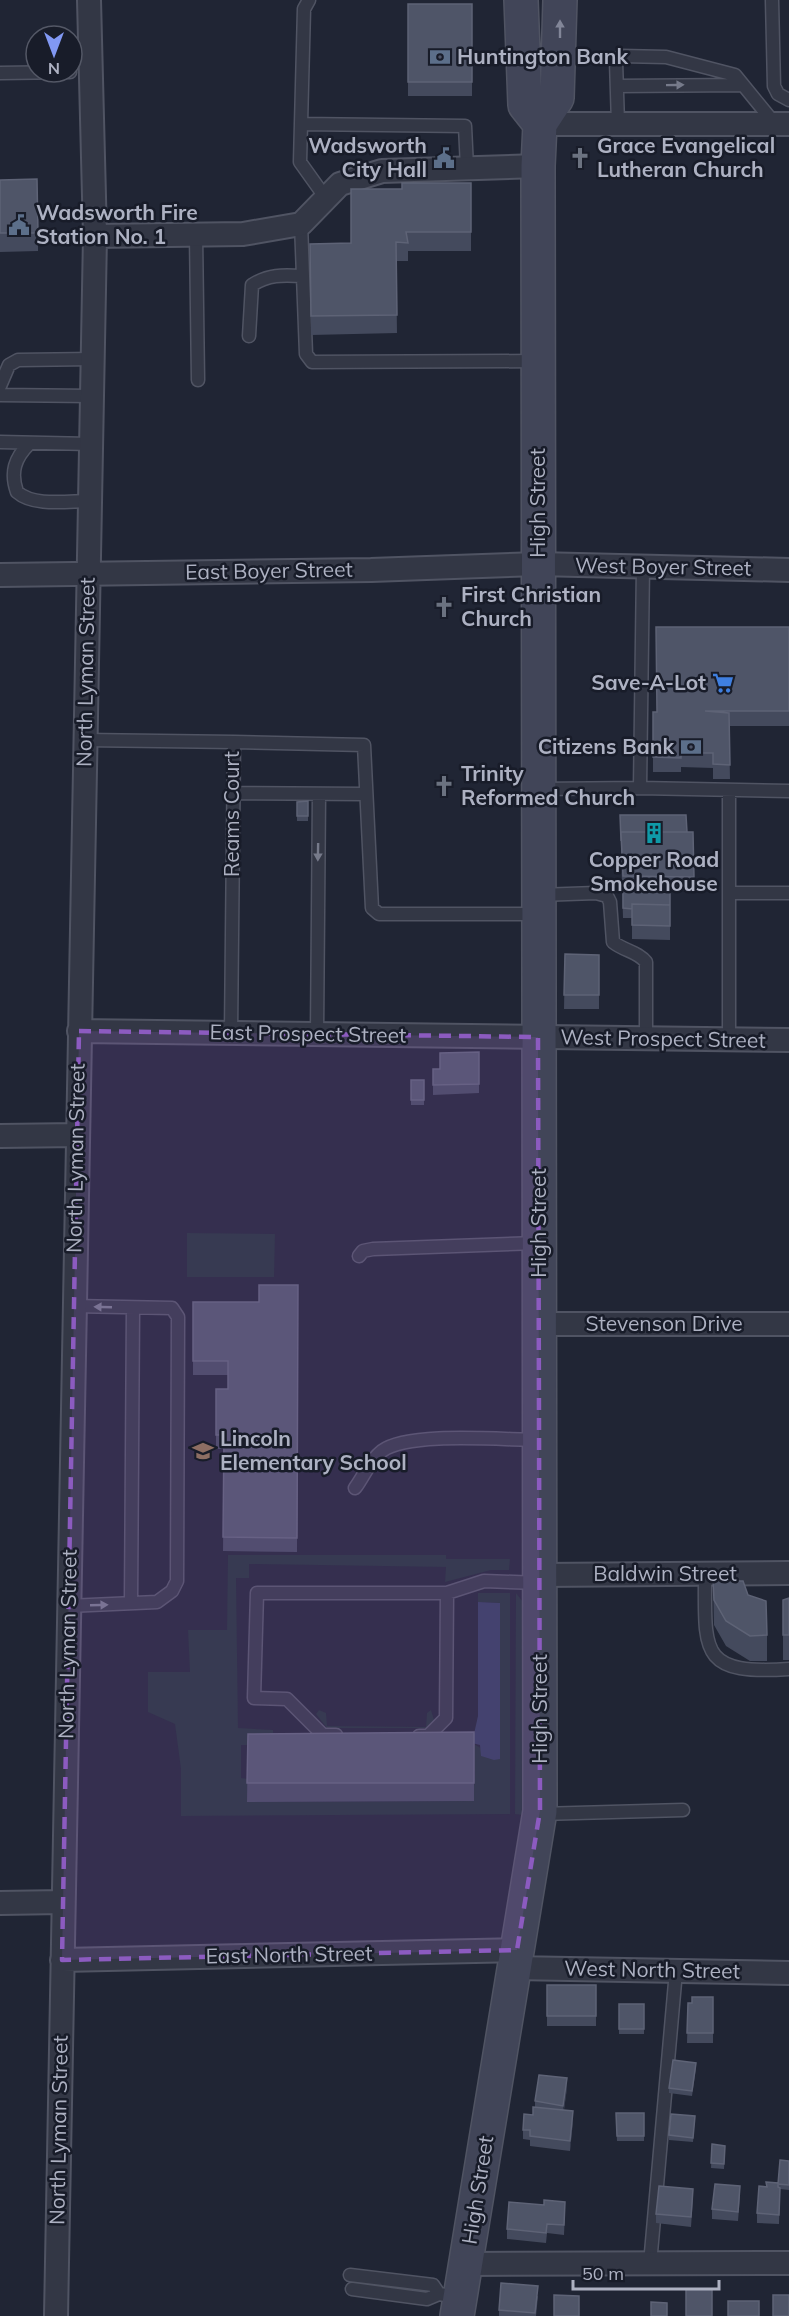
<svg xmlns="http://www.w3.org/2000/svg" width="789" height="2316" font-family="Mulish,sans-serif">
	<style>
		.green { fill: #223237 }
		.water { fill: #333d5c }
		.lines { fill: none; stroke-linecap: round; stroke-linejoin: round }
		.service-casing { stroke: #505463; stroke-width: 15 }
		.minor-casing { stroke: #505463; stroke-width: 26 }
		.secondary-casing { stroke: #505463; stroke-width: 36 }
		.service { stroke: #333745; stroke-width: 12 }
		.minor { stroke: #333745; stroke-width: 22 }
		.secondary { stroke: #414558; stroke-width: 33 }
		.wall { fill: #444a5d }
		.shaded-wall { fill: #313648 }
		.building { fill: #4f5568; stroke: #5e6376; stroke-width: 1.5 }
		.oneway { fill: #828698 }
		.oneway2 { fill: #767a8a }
		.marked { fill: #8c5bc0; fill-opacity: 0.2; stroke: #8c5bc0; stroke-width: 4.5; stroke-dasharray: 12 8; stroke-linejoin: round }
		.labels { text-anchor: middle; stroke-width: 5; stroke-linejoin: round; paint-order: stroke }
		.poi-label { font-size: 21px; font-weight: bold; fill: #adb1c2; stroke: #181c29; text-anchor: start }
		.street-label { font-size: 21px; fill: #adb1c2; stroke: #181c29 }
	</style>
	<rect width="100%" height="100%" fill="#202534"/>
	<path class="green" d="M187 1233 275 1234 274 1277H187Z
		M228 1555H446V1559H510L509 1570H491L445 1582 446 1567 249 1564V1578H236L238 1728 273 1730 274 1745H241V1778L248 1779V1802L473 1801 475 1771 473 1770 472 1743 500 1759V1603L478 1602V1593H510V1814L181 1816V1769L175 1724 148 1712V1672H190L188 1630H227Z
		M516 1593 523 1602V1815L515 1814Z
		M319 1710 326 1713 327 1726 426 1727 427 1713 431 1710 434 1720 426 1728H327L316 1714Z"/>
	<path class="water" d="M478 1602 500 1603V1759L494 1760 481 1756 480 1745 472 1743 478 1716Z"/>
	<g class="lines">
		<defs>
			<path id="service" d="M309 0 304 9 300 162 325 197
				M772 0 774 86 778 94 789 100
				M0 73 70 72
				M617 86 743 85
				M301 124 465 126 467 168
				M618 124 616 61 621 56 666 57 735 75 775 124
				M301 224 306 354 312 362 538 361
				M196 235 198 380
				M249 336 252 285C269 274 283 275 303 276
				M0 386 9 365 18 360 93 359
				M0 395 92 396
				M0 442 91 444
				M29 444C15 458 10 472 17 492 34 507 68 501 90 501
				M85 740 234 742 231 1033
				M234 742 364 745 372 908 379 914H537
				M640 788 789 791
				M539 789 640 788 643 566
				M233 793 365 794
				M730 893H789
				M539 895 596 893 607 896 610 902 613 942C624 951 637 951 646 962V1037
				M317 1033 319 794
				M729 1040V790
				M359 1256 363 1251 373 1249 538 1243
				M355 1488C364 1476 370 1460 382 1451 409 1431 504 1440 539 1440
				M705 1574C705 1652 699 1675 789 1669
				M131 1603 133 1308
				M68 1606 157 1602 172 1591 177 1581 178 1317 172 1308 73 1306
				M336 1735H323L287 1699 254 1698 257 1593H447L484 1581 539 1583
				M419 1736H428L446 1718 447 1593
				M540 1814 683 1810
				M650 2264 676 1971
				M350 2275 433 2285 439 2294 459 2297
				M352 2289 427 2299 439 2294"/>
			<path id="minor" d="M540 124H789
				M95 236 243 234 301 224 340 184 382 171 538 166
				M0 575 371 570 538 564 789 570
				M79 1031 789 1040
				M0 1136 77 1135
				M538 1324H789
				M540 1575 789 1573
				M0 1903 63 1902
				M62 1960 517 1950
				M514 1968 789 1973
				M465 2264 789 2263
				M56 2316 95 236 89 0"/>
			<path id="secondary" d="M521 0 525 105 540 124
				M457 2316 540 1811 538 166 540 124 557 98 560 0"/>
		</defs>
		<use href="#service" class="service-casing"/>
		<use href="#minor" class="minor-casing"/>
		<use href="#secondary" class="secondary-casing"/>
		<use href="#service" class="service"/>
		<use href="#minor" class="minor"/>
		<use href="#secondary" class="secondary"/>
	</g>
	<path class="wall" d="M408 4H472V96H408Z
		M0 180 38 233V251L0 252Z
		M471 183V251H408V261H396L397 333 311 335 310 244 351 243Z
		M789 627V726H729L730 779H713V768L681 767V772H653V712H657Z
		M308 801V821H297V802Z
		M620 815 687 832H693L694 891H670V940L632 939V918H623Z
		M565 954 599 955V1009H564Z
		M479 1052V1093L433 1095V1069H440Z
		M411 1080H424V1105H411Z
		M298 1285 297 1552 223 1551 224 1449H216V1389H228V1375H193V1302H259Z
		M713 1581 748 1595 767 1635V1661H750L726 1646 714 1625Z
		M789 1598V1660H783V1600Z
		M474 1732V1801L247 1802 248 1734Z
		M547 1985H596V2026H547Z
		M713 1997V2043H687L688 2003H692Z
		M619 2004H644V2034H619Z
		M696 2068 692 2096 669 2093V2088Z
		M567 2088 564 2110 573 2121 570 2151 530 2146V2140L523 2139V2130L533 2115 535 2107V2101Z
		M616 2113H644V2141H617Z
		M695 2116 693 2142 669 2140V2135Z
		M712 2144 725 2151 724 2169 711 2168Z
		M789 2161V2190L780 2189 779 2224 757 2223V2213L766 2187 778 2183Z
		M740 2196 738 2221 712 2219V2209Z
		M693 2198 691 2227 656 2223V2214Z
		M565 2211 564 2235 547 2233 546 2243 507 2239V2229Z
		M538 2296 536 2316H499V2310Z"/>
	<path class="shaded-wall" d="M567 2078V2088L563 2115V2106Z
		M573 2111V2121L570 2151V2141Z"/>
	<path class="building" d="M408 4H472V82H408Z
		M37 179 38 233H0V180Z
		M402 183H471V232H406L408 243 396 242 397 315 311 316 310 244 351 243V189H402Z
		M656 627H789V711H705L729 713 730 765 713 764V753H681V758L653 757V712H657Z
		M308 801V816H297V802Z
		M620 815H686L687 832H621V841Z
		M621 832H693L694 877 623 876Z
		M623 880 670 881V905L632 904V909L623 908Z
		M632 904 670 905V926L632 925Z
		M565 954 599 955V995H564Z
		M479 1052V1084L433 1085V1069H440V1053Z
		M411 1080H424V1100H411Z
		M259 1285H298L297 1538 223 1537 224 1435H216V1389H228V1361H193V1302H259Z
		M713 1581H743L748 1595 766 1601 767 1635 750 1636 726 1621 714 1600Z
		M789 1598V1635H783V1600Z
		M474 1732V1783H247L248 1734Z
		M547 1985H596V2016H547Z
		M692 1997H713V2033H687L688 2003H692Z
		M619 2004H644V2029H619Z
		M673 2060 696 2063 692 2091 669 2088Z
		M539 2075 567 2078 563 2106 535 2101Z
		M533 2107 573 2111 570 2141 530 2136V2130H523L524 2114 533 2115Z
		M616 2113H644V2136H617Z
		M671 2114 695 2116 693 2138 669 2135Z
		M712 2144 725 2146 724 2164 711 2163Z
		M780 2160 789 2161V2185L778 2184Z
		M766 2182 778 2183V2187L780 2188 779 2215 757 2213 759 2186 767 2187Z
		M715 2184 740 2186 738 2212 712 2209Z
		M659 2186 693 2189 691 2217 656 2214Z
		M544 2200 565 2202 564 2225 547 2224 546 2233 507 2229 509 2202 544 2205Z
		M501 2283 538 2286 535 2313 499 2310Z
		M686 2289H712V2316H686Z
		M554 2295 579 2296V2316H554Z
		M773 2295H789V2316H773Z
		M728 2301H759V2316H728Z
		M651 2302 667 2303V2316H651Z"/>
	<defs><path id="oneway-solid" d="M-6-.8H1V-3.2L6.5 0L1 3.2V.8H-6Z" transform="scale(1.5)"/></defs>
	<use class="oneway" href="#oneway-solid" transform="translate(560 29) rotate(-90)"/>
	<g class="oneway2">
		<use href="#oneway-solid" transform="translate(675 85) rotate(-1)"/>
		<use href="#oneway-solid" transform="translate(318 852) rotate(91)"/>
		<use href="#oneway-solid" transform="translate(103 1307) rotate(-178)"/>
		<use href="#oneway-solid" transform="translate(99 1605) rotate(-2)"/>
	</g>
	<path class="marked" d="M79 1031 538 1037 540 1811 517 1950 62 1960Z"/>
	<defs>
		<symbol id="bank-bare" viewBox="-9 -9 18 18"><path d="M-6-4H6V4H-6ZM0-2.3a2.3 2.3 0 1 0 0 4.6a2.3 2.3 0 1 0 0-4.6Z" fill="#5c6f8a" stroke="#181c29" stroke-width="2.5" paint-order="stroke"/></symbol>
		<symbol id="civic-bare" viewBox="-9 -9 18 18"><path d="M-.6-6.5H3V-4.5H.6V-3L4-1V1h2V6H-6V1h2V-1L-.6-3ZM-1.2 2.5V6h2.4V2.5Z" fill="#5c6f8a" stroke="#181c29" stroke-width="2.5" paint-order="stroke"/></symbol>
		<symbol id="church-bare" viewBox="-9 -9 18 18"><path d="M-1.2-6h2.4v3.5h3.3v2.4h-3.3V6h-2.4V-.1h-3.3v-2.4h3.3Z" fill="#6b7280" stroke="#181c29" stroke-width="2.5" paint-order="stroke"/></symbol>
		<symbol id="supermarket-bare" viewBox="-9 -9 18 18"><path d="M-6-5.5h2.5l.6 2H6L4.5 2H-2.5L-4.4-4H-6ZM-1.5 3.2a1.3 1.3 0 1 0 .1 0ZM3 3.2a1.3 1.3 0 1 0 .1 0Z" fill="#3f7fe0" stroke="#181c29" stroke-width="2.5" paint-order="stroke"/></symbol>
		<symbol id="building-bare" viewBox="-9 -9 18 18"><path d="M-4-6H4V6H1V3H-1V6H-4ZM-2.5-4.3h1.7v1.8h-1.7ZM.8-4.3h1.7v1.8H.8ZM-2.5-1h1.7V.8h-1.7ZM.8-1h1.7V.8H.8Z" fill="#0f9aa8" stroke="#181c29" stroke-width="2.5" paint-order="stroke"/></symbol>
		<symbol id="school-bare" viewBox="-9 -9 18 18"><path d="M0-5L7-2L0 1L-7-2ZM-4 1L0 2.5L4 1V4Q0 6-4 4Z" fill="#8d6e63" stroke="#181c29" stroke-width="2.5" paint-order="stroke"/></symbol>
	</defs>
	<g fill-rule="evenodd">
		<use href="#bank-bare" x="425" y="42" width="30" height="30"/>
		<use href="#civic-bare" x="429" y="143" width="30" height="30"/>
		<use href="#church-bare" x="565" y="143" width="30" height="30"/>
		<use href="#civic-bare" x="4" y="210" width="30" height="30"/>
		<use href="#church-bare" x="429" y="592" width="30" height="30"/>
		<use href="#supermarket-bare" x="708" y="668" width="30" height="30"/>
		<use href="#bank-bare" x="676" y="732" width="30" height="30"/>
		<use href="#church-bare" x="429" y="771" width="30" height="30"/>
		<use href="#building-bare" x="639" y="818" width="30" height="30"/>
		<use href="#school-bare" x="188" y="1436" width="30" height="30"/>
	</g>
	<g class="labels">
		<g class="poi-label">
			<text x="457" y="64">Huntington Bank</text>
			<text x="427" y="153" text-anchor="end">Wadsworth<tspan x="427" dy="24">City Hall</tspan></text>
			<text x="597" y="153">Grace Evangelical<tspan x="597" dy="24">Lutheran Church</tspan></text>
			<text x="36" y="220">Wadsworth Fire<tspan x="36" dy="24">Station No. 1</tspan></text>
			<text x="461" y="602">First Christian<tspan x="461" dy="24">Church</tspan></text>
			<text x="706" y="690" text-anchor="end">Save-A-Lot</text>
			<text x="674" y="754" text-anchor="end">Citizens Bank</text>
			<text x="461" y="781">Trinity<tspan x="461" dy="24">Reformed Church</tspan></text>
			<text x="654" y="867" text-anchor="middle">Copper Road<tspan x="654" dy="24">Smokehouse</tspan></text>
			<text x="220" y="1446">Lincoln<tspan x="220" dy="24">Elementary School</tspan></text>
		</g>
		<g class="street-label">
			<text transform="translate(538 503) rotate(-90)" y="7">High Street</text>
			<text transform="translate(663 567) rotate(1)" y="7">West Boyer Street</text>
			<text transform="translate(269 571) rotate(-1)" y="7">East Boyer Street</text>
			<text transform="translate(86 672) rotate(-89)" y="7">North Lyman Street</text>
			<text transform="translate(232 814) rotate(-90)" y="7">Reams Court</text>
			<text transform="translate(308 1034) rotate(1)" y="7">East Prospect Street</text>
			<text transform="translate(663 1039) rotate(1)" y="7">West Prospect Street</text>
			<text transform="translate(76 1158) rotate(-89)" y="7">North Lyman Street</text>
			<text transform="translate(539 1223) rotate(-90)" y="7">High Street</text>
			<text x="664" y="1331">Stevenson Drive</text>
			<text x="665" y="1581">Baldwin Street</text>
			<text transform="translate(68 1644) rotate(-89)" y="7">North Lyman Street</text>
			<text transform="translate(540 1709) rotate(-90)" y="7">High Street</text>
			<text transform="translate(289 1955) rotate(-1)" y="7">East North Street</text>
			<text transform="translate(652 1970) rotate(1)" y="7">West North Street</text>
			<text transform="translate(59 2130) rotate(-89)" y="7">North Lyman Street</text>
			<text transform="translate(478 2190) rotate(-81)" y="7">High Street</text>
		</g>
	</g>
	<g transform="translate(54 54) rotate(180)"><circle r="28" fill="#181c29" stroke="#545866" stroke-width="1.5"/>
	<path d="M0-4.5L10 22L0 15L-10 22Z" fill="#8198f3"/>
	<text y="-9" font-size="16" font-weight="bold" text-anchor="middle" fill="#adb1c2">N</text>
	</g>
	<path d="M573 2280v9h146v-9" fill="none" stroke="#adb1c2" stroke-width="3"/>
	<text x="582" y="2280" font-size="18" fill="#adb1c2" stroke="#181c29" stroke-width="4.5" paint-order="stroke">50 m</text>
</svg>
